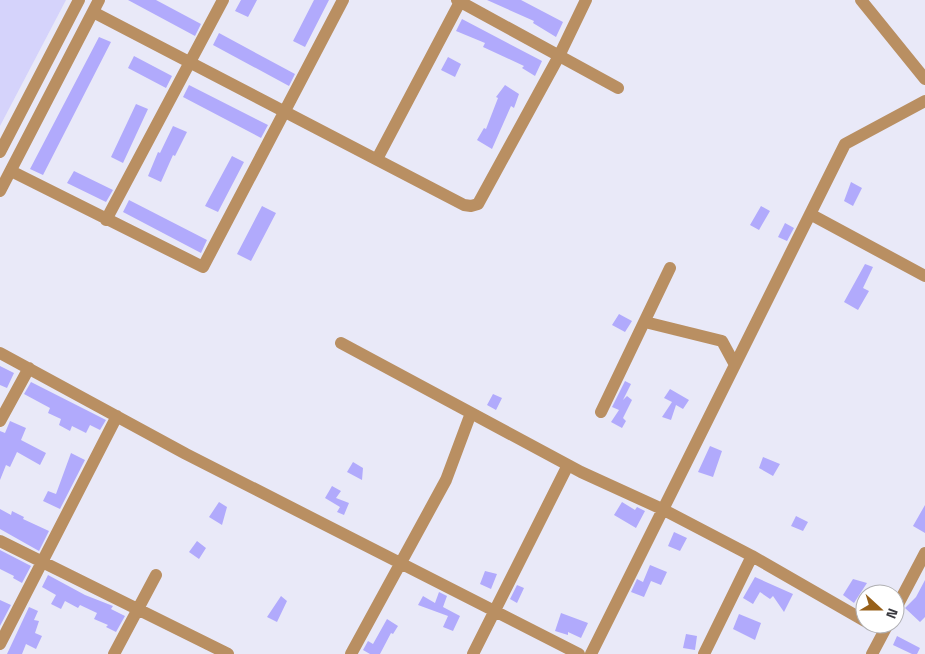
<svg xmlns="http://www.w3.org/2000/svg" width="925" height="654" font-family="'Titillium Web',sans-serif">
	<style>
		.grass { fill: #d5d3fb }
		.building { fill: #b1aafc }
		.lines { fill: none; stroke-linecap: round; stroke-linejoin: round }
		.minor { stroke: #b98f62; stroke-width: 12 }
	</style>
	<rect width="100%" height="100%" fill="#e9e9f8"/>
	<path class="grass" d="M0 0H66L0 126Z"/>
	<path class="building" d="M128 0H156L201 24 195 36Z
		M241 0H257L248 17 235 11Z
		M314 0H329L305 47 293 41Z
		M487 0H521L563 22 556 37 533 23 534 21Z
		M462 19 542 61 535 76 522 68 524 66 483 47 485 43 456 31Z
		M219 33 295 74 289 86 213 45Z
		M99 37 111 42 43 175 30 169Z
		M134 56 172 76 166 88 128 68Z
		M448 57 461 64 455 77 441 70Z
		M189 85 268 125 261 138 183 97Z
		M505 85 519 94 514 108 511 106 492 149 477 140 484 128 486 129 498 98 496 97Z
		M136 104 148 109 123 163 111 157Z
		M173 126 187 132 175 156 173 155 161 182 148 176 158 152 160 153Z
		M232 156 244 162 218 212 205 206Z
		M74 171 113 190 106 202 67 183Z
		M851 182 862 188 853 206 844 201Z
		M129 200 207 240 201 253 123 212Z
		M262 206 276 213 251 261 237 254Z
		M761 206 770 211 759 230 750 225Z
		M785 223 794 228 787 241 778 237Z
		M865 264 873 267 863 288 869 291 858 310 844 302Z
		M619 314 632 321 625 332 612 325Z
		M0 366 14 373 7 388 0 385Z
		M625 381 631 384 623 400 627 396 632 400 623 418 626 421 622 428 611 422 619 410 612 407Z
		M31 382 106 420 100 430 90 425 86 433 72 426 70 431 59 425 61 419 48 413 50 408 24 394Z
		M670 389 689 400 683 409 676 405 671 420 662 417 672 402 664 398Z
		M493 394 502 398 496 410 487 405Z
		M10 421 26 428 21 440 46 453 40 465 17 452 10 467 6 465 0 480V431L5 433Z
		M710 446 722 451 713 477 698 472Z
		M71 453 85 460 60 509 43 501 48 491 56 494Z
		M763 457 780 464 773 476 759 468Z
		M353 462 363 468 362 480 347 472Z
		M332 486 341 491 336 498 349 503 344 515 337 512 340 507 325 498Z
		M219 502 227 507 222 525 209 517Z
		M622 502 635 510 637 507 645 511 636 528 614 515Z
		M925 505V533L913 526Z
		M0 509 11 515 12 511 24 517 23 519 49 531 39 551 0 529Z
		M796 516 808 522 803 531 791 526Z
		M674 532 687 538 680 551 668 546Z
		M197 541 206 548 199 559 189 552Z
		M0 550 31 566 22 583 13 578 14 576 0 569Z
		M650 565 667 572 661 585 651 581 644 597 631 592 637 579 643 582Z
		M485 571 497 574 491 589 480 584Z
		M48 575 85 595 113 606 111 609 125 616 116 632 106 627 108 625 94 619 97 613 80 605 78 608 65 601 61 609 51 604 56 595 42 587Z
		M755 577 793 594 784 612 773 596 770 599 760 592 753 604 743 598Z
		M853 579 867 583 854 603 843 595Z
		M925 580V617L920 622 905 608 916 597Z
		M517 585 524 588 517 603 510 599Z
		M439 592 447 596 443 607 460 616 453 631 443 627 448 616 418 605 423 596 435 603Z
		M281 596 287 601 277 622 267 617Z
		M0 600 11 605 0 626Z
		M29 607 38 611 34 620 39 621 35 633 42 636 36 649 26 644 22 654H7Z
		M561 613 588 623 581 638 568 632V635L555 631Z
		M739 614 761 623 755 640 733 629Z
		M387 619 398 626 393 634 391 633 380 654H370L363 650 368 641 373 644Z
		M686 634 697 636 695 650 683 648Z
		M897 636 920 648 917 654H912L893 645Z"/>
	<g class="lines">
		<path class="minor" d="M457 0 618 88
			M861 0 925 79
			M93 12 464 205 471 206 478 204 559 56 586 0
			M0 152 79 0
			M377 159 461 0
			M11 171 203 267 343 0
			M0 191 99 0
			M810 214 925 276
			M106 220 223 0
			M645 322 722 341 735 365
			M341 343 581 472 662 509 752 556 865 621
			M0 353 186 454 579 654
			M601 412 670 268
			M0 421 29 368
			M0 541 228 654
			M895 610 925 553
			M0 644 117 416
			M114 654 156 575
			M351 654 446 480 471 413
			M473 654 568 465
			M591 654 845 144 925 101
			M704 654 752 556
			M872 654 888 624"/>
	</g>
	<g transform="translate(880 609) rotate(111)"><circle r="24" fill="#ffffff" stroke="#afafb2"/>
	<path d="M0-4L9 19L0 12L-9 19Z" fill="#976019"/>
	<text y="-8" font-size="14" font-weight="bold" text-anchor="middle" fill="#38383e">N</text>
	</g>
</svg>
